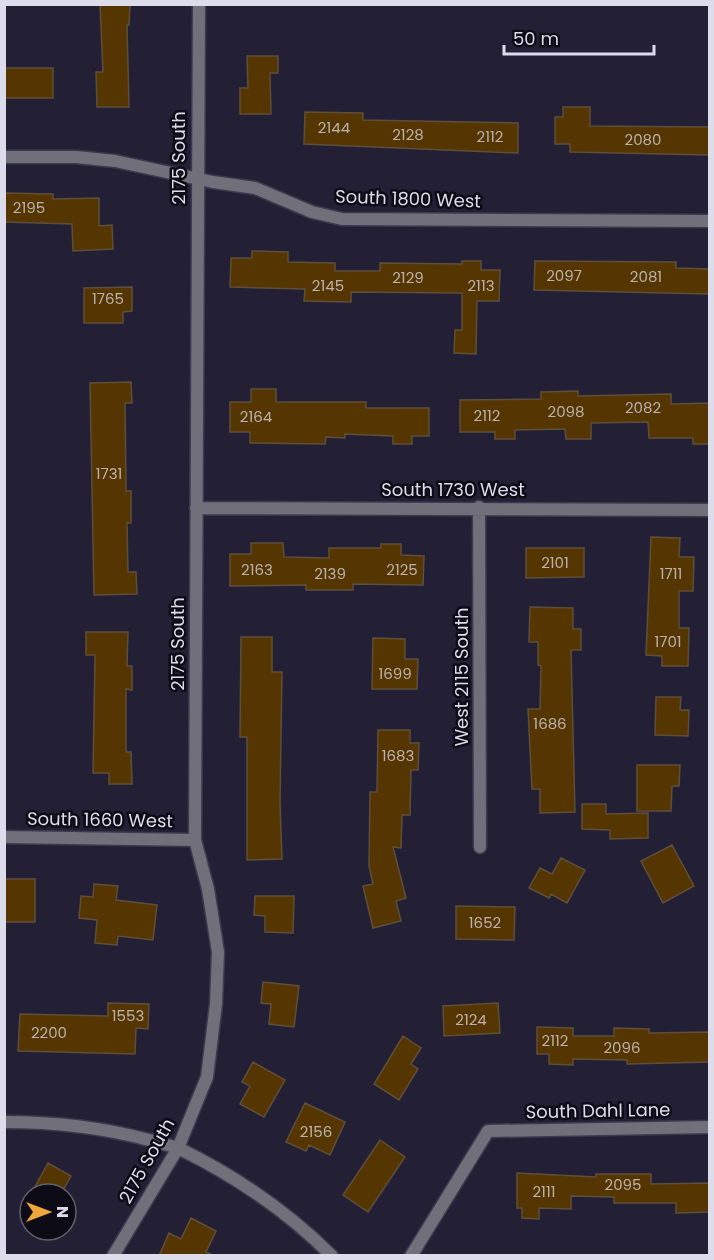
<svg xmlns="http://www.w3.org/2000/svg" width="714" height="1260" font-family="Poppins,sans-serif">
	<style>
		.building { fill: #563600; stroke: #5f4e3a; stroke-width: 1.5 }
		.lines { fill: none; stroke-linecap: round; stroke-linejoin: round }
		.minor-casing { stroke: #3d3a4e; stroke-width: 15 }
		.minor { stroke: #706f7a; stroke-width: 12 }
		.labels { text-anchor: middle; stroke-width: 5; stroke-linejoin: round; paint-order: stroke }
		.number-label { font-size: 15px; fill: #bbb2b0 }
		.street-label { font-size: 18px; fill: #dddcea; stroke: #0d0b15 }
	</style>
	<rect width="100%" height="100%" fill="#232035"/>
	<path class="building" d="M100 4H130L129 25H127L129 107H97L96 72H103Z
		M247 56H278V73H270L271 114H240V88H248Z
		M4 68H53V98H4Z
		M563 107H590V126L710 127V155L570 152V144H555V117H563Z
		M305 112 363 113V120L518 123V153L304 144Z
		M4 193 53 194V199L99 198V226L112 225 113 249 73 251 72 224 4 222Z
		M252 251 288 252V262L335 263V271H380V263L462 264V261H481V270H500L499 301H477L476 354 454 353 455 330H462V293L351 292V302L304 301 305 289 230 287 231 258H252Z
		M535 261 676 262V268L710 269V294L534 290Z
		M132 287V311L123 312V323H84V288Z
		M131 382 132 403H125L126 491H131V523H127L128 572H136L137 594 94 595 90 383Z
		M251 389H276V402H366V408H429V436H412V444H393V436L345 434V438L326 437 325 444 250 443V432H230V402H251Z
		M578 391V396L671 394V404L710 403V444H693V438H649L648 422 591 423V439H566L565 429 515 430V439H495V432H460V400L541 399V392Z
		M651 537 680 538 679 557H694L693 591H679V628H689L688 666H662V656L646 655Z
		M251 543H283L284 557 329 558V548H381V544H401V555L424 556 423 585 353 584V590H306V585L230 586V554H251Z
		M526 548H584V577L526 578Z
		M530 607 573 608V629H581V650H571L575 812 540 813V789H532L528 709H540L541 666 538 665V642H529Z
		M86 632H128L127 666H132V690L126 689V752H131L132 784H109V773H93L95 655H86Z
		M241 637H272V672H282L280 803 282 859 247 860V737H240Z
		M373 638 405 639V659H418L417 689H372Z
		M656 697H681L680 710H689L688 736 655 735Z
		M378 730H410V743H419L418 770H411L410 815H402L401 848 393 847 406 898 396 901 401 921 373 928 363 886 373 884 369 866 370 792H377Z
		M637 765H680L679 786H672L671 811H637Z
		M582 804H606V814L648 813V838L610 839V830L582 829Z
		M672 845 694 886 663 903 641 861Z
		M561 858 585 870 567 903 551 894 549 898 529 888 540 868 552 874Z
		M4 879H35V922H4Z
		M94 884 118 886 116 900 157 905 153 940 118 936 117 945 95 943 97 920 79 918 81 896 93 897Z
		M255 896H294L293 933 265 932V916L254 915Z
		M456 906 515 907 514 940 456 939Z
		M263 982 299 986 294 1027 269 1024 271 1004 261 1003Z
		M108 1003 149 1004 148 1029 136 1028 135 1054 18 1051 20 1014 108 1016Z
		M498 1003 500 1033 444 1036 443 1006Z
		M537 1027 573 1028V1036H614V1028L649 1029V1033L709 1032 710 1062 627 1064V1060L573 1059V1065L549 1064V1054H537Z
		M403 1036 421 1048 411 1064 418 1069 399 1100 374 1084Z
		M253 1062 285 1080 264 1117 240 1104 250 1086 242 1082Z
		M305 1103 345 1122 330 1155 309 1145 306 1151 286 1142Z
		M380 1140 405 1157 368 1212 343 1195Z
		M48 1163 71 1176 61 1194H31Z
		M517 1173 596 1177V1174H651V1184L710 1183V1212L676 1213V1203H614V1197L571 1196V1209L539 1208V1219L522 1218V1208H517Z
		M191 1218 216 1231 206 1252 214 1256H159L169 1233 181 1239Z"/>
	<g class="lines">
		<defs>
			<path id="minor" d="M4 157H76L115 161 213 182 255 188 312 212 342 219 710 221
				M479 507 480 847
				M196 508 710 510
				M4 837 195 840
				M4 1122C54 1122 101 1127 149 1140 159 1143 170 1145 180 1149 237 1177 287 1211 332 1256
				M113 1256 178 1148 207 1077 216 1004 218 952 208 889 195 840 199 4
				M411 1256 488 1131 710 1127"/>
		</defs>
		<use href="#minor" class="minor-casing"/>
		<use href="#minor" class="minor"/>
	</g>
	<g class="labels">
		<g class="number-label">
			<text x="334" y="133">2144</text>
			<text x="408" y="140">2128</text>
			<text x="490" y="142">2112</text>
			<text x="643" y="145">2080</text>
			<text x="29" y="213">2195</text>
			<text x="564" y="281">2097</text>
			<text x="646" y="282">2081</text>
			<text x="408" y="283">2129</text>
			<text x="328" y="291">2145</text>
			<text x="481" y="291">2113</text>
			<text x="108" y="304">1765</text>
			<text x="643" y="413">2082</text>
			<text x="566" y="417">2098</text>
			<text x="487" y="421">2112</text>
			<text x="256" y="422">2164</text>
			<text x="109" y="479">1731</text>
			<text x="555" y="568">2101</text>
			<text x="257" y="575">2163</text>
			<text x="402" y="575">2125</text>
			<text x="330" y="579">2139</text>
			<text x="671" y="579">1711</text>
			<text x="668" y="647">1701</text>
			<text x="395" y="679">1699</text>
			<text x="550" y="729">1686</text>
			<text x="398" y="761">1683</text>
			<text x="485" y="928">1652</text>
			<text x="128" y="1021">1553</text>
			<text x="471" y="1025">2124</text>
			<text x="49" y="1038">2200</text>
			<text x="555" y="1046">2112</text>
			<text x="622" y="1053">2096</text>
			<text x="316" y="1137">2156</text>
			<text x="623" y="1190">2095</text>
			<text x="544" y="1197">2111</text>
		</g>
		<g class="street-label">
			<text transform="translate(179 158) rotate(-90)" y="6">2175 South</text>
			<text transform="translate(408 199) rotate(2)" y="6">South 1800 West</text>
			<text x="453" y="496">South 1730 West</text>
			<text transform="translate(178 644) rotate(-90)" y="6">2175 South</text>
			<text transform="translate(462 677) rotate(-90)" y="6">West 2115 South</text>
			<text transform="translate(100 820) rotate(1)" y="6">South 1660 West</text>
			<text transform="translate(598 1111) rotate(-1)" y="6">South Dahl Lane</text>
			<text transform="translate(147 1161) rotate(-61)" y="6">2175 South</text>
		</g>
	</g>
	<rect width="714" height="1260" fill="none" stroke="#dddcea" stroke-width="12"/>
	<g transform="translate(48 1212) rotate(90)"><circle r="28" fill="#0d0b15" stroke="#605f6a" stroke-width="1.5"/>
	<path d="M0-4.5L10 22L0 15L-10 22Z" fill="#efa73d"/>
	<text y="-9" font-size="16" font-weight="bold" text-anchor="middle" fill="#dddcea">N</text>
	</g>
	<path d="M504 45v9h150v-9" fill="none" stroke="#dddcea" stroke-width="3"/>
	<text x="513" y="45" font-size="18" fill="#dddcea" stroke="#0d0b15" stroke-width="4.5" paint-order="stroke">50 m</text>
</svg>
